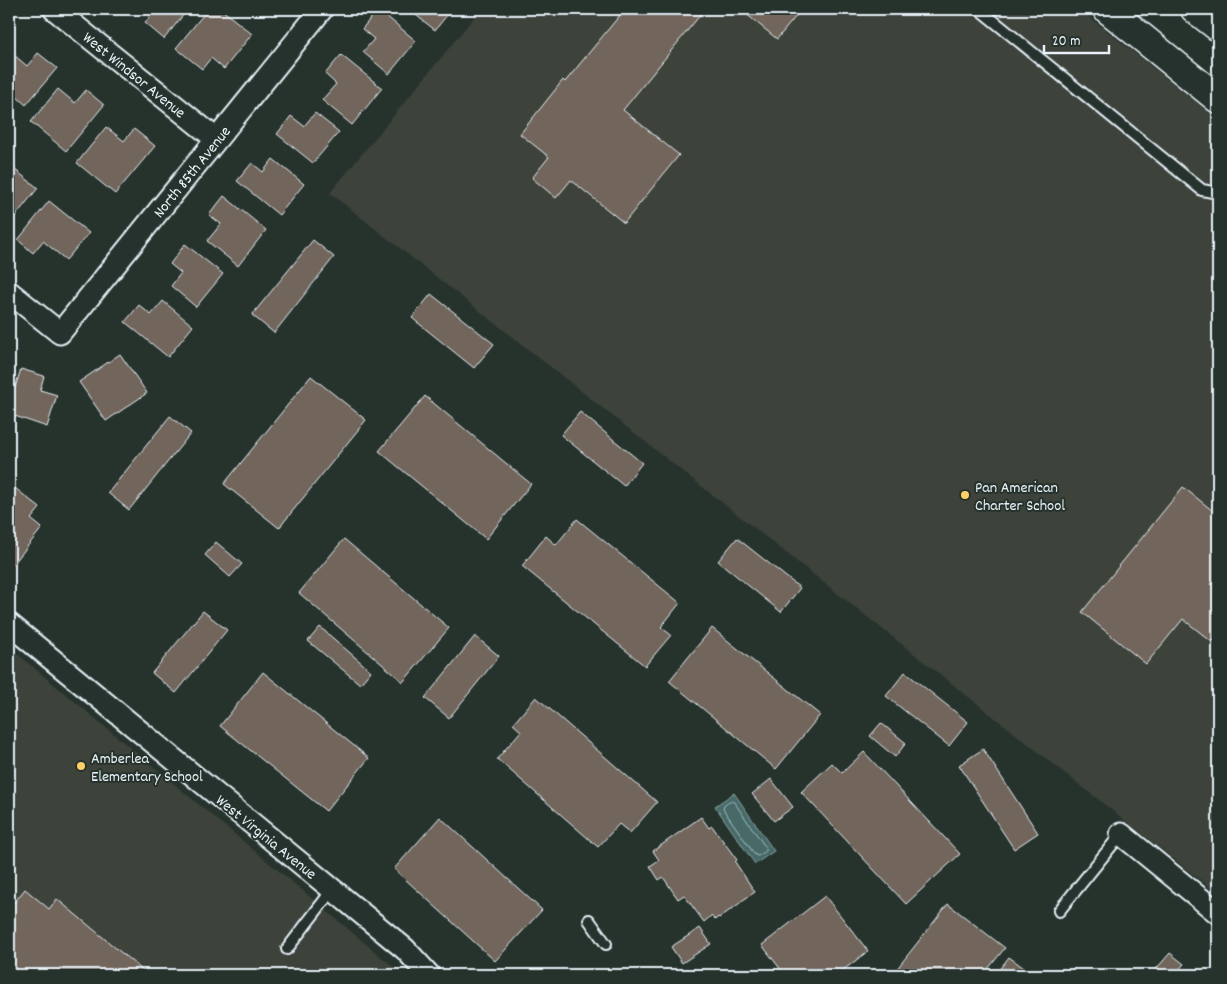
<svg xmlns="http://www.w3.org/2000/svg" width="1227" height="984" font-family="Dekko,sans-serif">
	<style>
		.built { fill: #3d423b }
		.water { fill: #466b69; stroke: #87a1a2 }
		.lines { fill: none; stroke-linecap: round; stroke-linejoin: round }
		.shore { stroke: #a7bbbf; stroke-width: 1 }
		.building { fill: #72665b; stroke: #e8f1f8 }
		.service-casing { stroke: #e8f1f8; stroke-width: 14 }
		.minor-casing { stroke: #e8f1f8; stroke-width: 25 }
		.secondary-casing { stroke: #e8f1f8; stroke-width: 31 }
		.service { stroke: #26332d; stroke-width: 10 }
		.minor { stroke: #26332d; stroke-width: 21 }
		.secondary { stroke: #26332d; stroke-width: 28 }
		.poi-dot { fill: #ffd166; stroke: #26332d; stroke-width: 2 }
		.labels { text-anchor: middle; stroke-width: 4; stroke-linejoin: round; paint-order: stroke }
		.street-label { font-size: 16px; fill: #e8f1f8; stroke: #26332d }
		.poi-label { font-size: 16px; fill: #e8f1f8; stroke: #26332d; text-anchor: start }
	</style>
	<rect width="100%" height="100%" fill="#26332d"/>
	<filter id="ink" filterUnits="userSpaceOnUse"><feTurbulence type="fractalNoise" baseFrequency=".02" numOctaves="2"/><feDisplacementMap in="SourceGraphic" scale="10" xChannelSelector="R" yChannelSelector="G"/><feConvolveMatrix kernelMatrix="1 2 1 2 8 2 1 2 1" color-interpolation-filters="sRGB"/></filter>
	<g filter="url(#ink)">
		<path class="built" d="M481 9H1079L1218 119V894L330 193Z
			M9 647 297 886 397 970 402 975H9Z"/>
		<path class="water" d="M734 793 774 851 755 864 715 806Z"/>
		<g class="lines">
			<path class="shore" d="M731 801 734 802 766 848V851L758 856 755 855 723 809 724 806Z"/>
		</g>
		<path class="building" d="M153 9H188L164 39 145 23 155 11Z
			M208 9H221L252 34 224 69 211 58 202 69 176 48Z
			M378 9 416 41 389 74 363 52 374 39 362 29Z
			M408 9H452L435 30Z
			M625 9H705L623 110 679 155 624 223 571 180 556 198 532 178 549 157 520 134 563 80 565 82Z
			M740 9H802L777 39Z
			M38 53 57 68 26 105 9 90V62L14 55 27 66Z
			M341 55 382 88 352 125 322 100 336 84 325 74Z
			M58 89 75 103 86 90 104 105 66 151 31 122Z
			M315 113 339 132 313 163 277 134 291 116 304 126Z
			M106 127 124 141 134 129 155 146 115 194 77 163Z
			M273 159 304 184 279 215 237 181 252 163 263 172Z
			M9 165 38 188 9 224Z
			M224 196 266 230 238 266 207 241 221 224 209 215Z
			M49 201 89 233 66 260 43 241 33 253 18 240Z
			M313 240 334 257 274 333 252 315Z
			M185 244 223 274 196 307 171 286 181 273 170 264Z
			M431 294 494 344 474 368 412 318Z
			M163 301 193 326 168 357 125 322 139 305 151 315Z
			M120 354 147 393 106 421 79 382Z
			M21 369 44 376 40 390 57 395 47 427 9 414V406Z
			M311 376 366 420 279 528 224 484Z
			M425 396 531 484 486 539 379 451Z
			M580 412 642 463 624 486 561 435Z
			M170 416 191 433 129 510 108 493Z
			M1183 487 1218 515V635L1212 642 1183 619 1146 664 1082 612Z
			M15 488 40 508 31 519 42 528 11 567 9 565V496Z
			M577 519 680 603 661 627 671 635 645 666 522 566 546 536 556 545Z
			M737 538 800 588 781 612 718 561Z
			M344 539 449 628 403 682 299 593Z
			M216 542 242 564 230 577 205 555Z
			M203 611 227 630 176 693 152 673Z
			M320 627 371 671 360 684 308 641Z
			M712 628 820 715 776 769 669 681Z
			M475 636 499 656 449 718 425 698Z
			M263 672 369 758 326 811 220 726Z
			M905 672 968 722 949 746 886 696Z
			M536 697 657 802 630 833 619 824 598 847 497 759 521 731 513 724Z
			M881 723 906 743 895 757 870 736Z
			M983 749 1038 833 1014 849 959 765Z
			M864 752 960 854 906 904 801 792 832 763 842 773Z
			M771 779 793 807 774 821 752 794Z
			M440 817 542 910 495 961 394 869Z
			M701 817 709 828 712 826 737 860 735 862 755 892 740 902V903L719 918 718 917 715 920 711 916 704 922 684 895 678 899 663 877 659 880 650 866 659 860 653 851Z
			M25 889 49 909 57 899 148 975H20L9 966V909Z
			M825 896 868 951 837 975H785L762 945Z
			M948 904 1005 948 983 975H892Z
			M700 928 711 944 682 963 671 947Z
			M1170 953 1184 964 1174 975H1151Z
			M1009 957 1024 968 1018 975H995Z"/>
		<g class="lines">
			<defs>
				<path id="service" d="M979 9 1202 190 1218 193
					M1059 911 1121 834
					M589 920 606 944
					M287 949 333 889"/>
				<path id="minor" d="M54 9 216 139
					M9 292 60 333 322 9
					M9 624 405 949 429 975
					M1121 834 1218 913"/>
				<path id="secondary" d="M1107 9 1218 99
					M1195 9 1218 27"/>
			</defs>
			<use href="#service" class="service-casing"/>
			<use href="#minor" class="minor-casing"/>
			<use href="#secondary" class="secondary-casing"/>
			<use href="#service" class="service"/>
			<use href="#minor" class="minor"/>
			<use href="#secondary" class="secondary"/>
		</g>
	</g>
	<g class="poi-dot">
		<circle cx="965" cy="495" r="5"/>
		<circle cx="81" cy="766" r="5"/>
	</g>
	<g class="labels">
		<g class="street-label">
			<text transform="translate(135 74) rotate(39)" y="6">West Windsor Avenue</text>
			<text transform="translate(191 171) rotate(-51)" y="6">North 85th Avenue</text>
			<text transform="translate(267 836) rotate(39)" y="6">West Virginia Avenue</text>
		</g>
		<g class="poi-label">
			<text x="975" y="492">Pan American<tspan x="975" dy="18">Charter School</tspan></text>
			<text x="91" y="763">Amberlea<tspan x="91" dy="18">Elementary School</tspan></text>
		</g>
	</g>
	<rect width="1227" height="984" fill="none" stroke="#26332d" stroke-width="30"/>
	<rect x="15" y="15" width="1197" height="954" fill="none" stroke="#e8f1f8" stroke-width="2" filter="url(#ink)"/>
	<path d="M1044 45v8h65v-8" fill="none" stroke="#e8f1f8" stroke-width="2.5"/>
	<text x="1052" y="45" font-size="15" fill="#e8f1f8" stroke="#26332d" stroke-width="4" paint-order="stroke">20 m</text>
</svg>
